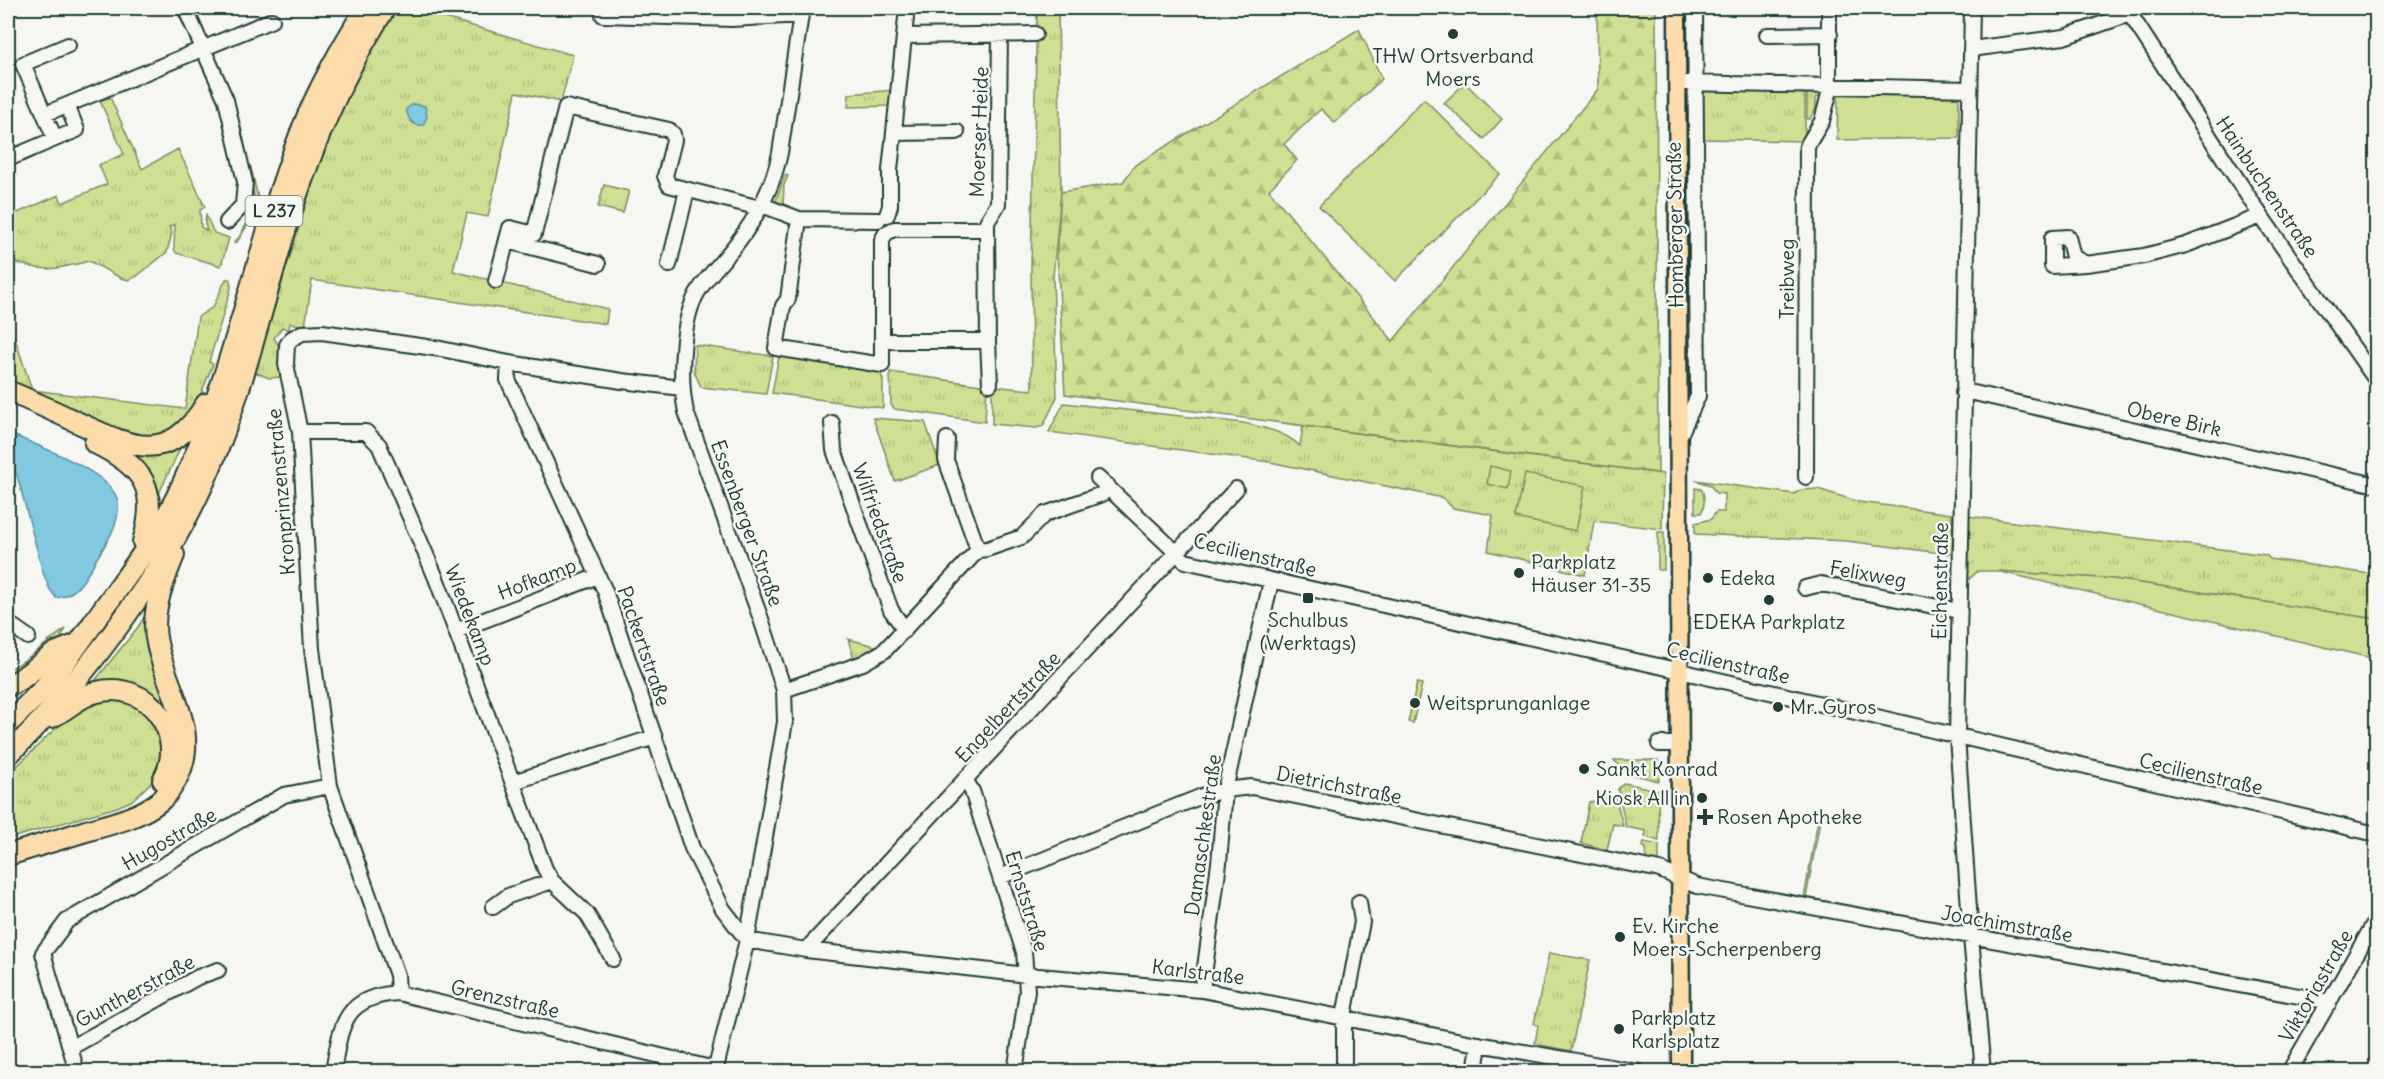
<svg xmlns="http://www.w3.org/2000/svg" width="2384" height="1079" font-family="Delius,sans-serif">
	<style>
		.grass { fill: url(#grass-tufts); stroke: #778e64; stroke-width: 1.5 }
		.forest { fill: url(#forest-firs); stroke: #778e64; stroke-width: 1.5 }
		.garden { fill: #cfdf93; stroke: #778e64; stroke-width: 1.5 }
		.water { fill: #80c9e0; stroke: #59919b; stroke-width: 1.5 }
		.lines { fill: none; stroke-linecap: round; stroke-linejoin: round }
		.minor-casing { stroke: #1f3d34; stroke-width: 18 }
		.major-casing { stroke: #1f3d34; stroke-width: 21 }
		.highway-casing { stroke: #1f3d34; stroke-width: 24 }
		.minor { stroke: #f6f6f2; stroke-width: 14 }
		.major { stroke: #fddcac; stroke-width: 16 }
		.highway { stroke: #fddcac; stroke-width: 20 }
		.poi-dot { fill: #1f3d34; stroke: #f6f6f2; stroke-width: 2 }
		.labels { text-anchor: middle; stroke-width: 5; stroke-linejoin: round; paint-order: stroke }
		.shield { fill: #f6f6f2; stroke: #60746d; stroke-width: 1.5 }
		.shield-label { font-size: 18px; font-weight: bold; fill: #1f3d34 }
		.poi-label { font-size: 20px; fill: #1f3d34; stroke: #f6f6f2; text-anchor: start }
		.street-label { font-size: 20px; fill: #1f3d34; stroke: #f6f6f2 }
	</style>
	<defs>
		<pattern id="grass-tufts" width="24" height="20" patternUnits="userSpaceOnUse" patternTransform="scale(1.5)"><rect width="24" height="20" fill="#cfdf93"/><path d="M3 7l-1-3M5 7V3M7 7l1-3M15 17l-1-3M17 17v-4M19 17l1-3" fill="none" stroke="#b1c07f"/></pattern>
		<pattern id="forest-firs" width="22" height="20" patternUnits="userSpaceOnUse" patternTransform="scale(1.5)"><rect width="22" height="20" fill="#cfdf93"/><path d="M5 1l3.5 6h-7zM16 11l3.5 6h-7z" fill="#b1c07f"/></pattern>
	</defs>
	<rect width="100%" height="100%" fill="#f6f6f2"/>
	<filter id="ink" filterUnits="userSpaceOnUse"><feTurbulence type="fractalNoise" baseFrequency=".0167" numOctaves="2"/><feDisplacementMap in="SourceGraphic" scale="12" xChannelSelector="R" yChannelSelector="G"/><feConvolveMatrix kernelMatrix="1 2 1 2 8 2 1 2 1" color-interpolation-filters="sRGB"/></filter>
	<g filter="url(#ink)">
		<path class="grass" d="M394 8H410L573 55 561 102 516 92 488 217 467 213 453 271 608 309 606 324 312 280 305 326 290 323 289 330 282 327 274 338 279 346 281 377 269 378 255 372 316 170 367 53Z
			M1037 8H1058L1061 192 1053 277 1057 397 1043 426 1036 428 992 424V386L1032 390 1031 269Z
			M1702 89 1801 90 1805 94V141L1702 139Z
			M894 90 892 106 848 107 849 94Z
			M1807 90 1822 92 1825 97H1816V108L1810 119H1807Z
			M110 97 142 169 178 149 205 207 200 210 201 227 207 231 205 224 206 215 214 233 229 238 221 266 176 253 174 248 175 224 169 227 172 233 167 252 137 276 129 280 121 278 89 261C52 270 45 273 8 260V217L59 195 62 203 107 184 99 165 124 154 100 101Z
			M251 168 259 202 253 216 237 242 234 243 235 240 238 239 256 205 249 173Z
			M785 175 788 176 784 185 783 207 775 203Z
			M604 185 629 191 623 213 598 207Z
			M1692 198 1693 392 1688 402 1687 209Z
			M226 279H230L231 288 209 362 213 364 201 394 189 417 177 429 160 436 135 438 8 383V317L32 390 185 409 198 317 213 307Z
			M695 345 773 356 766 394 701 387 694 371Z
			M779 356 880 371 883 380V408L772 393Z
			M890 372 987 386 985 422 895 409 891 405Z
			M1064 403 1243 423C1264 428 1284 431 1300 446L1303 426 1663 474 1662 529 1594 521 1585 575 1488 551 1493 515 1453 508 1443 498 1270 462 1049 432Z
			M873 418 925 422 940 465 895 481Z
			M184 440 156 500 130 455 131 452Z
			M1695 480 1794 494 1801 490 1818 489 1859 502 1952 514 1953 550 1949 554 1847 541 1695 534V523L1711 519 1716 512H1724V494L1716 493 1710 485Z
			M1695 488 1701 489C1705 494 1705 507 1701 513H1695Z
			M1968 516 2266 555 2270 559 2376 575V619L2114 579 1997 571H1978L1968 580Z
			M1658 532H1664V570H1658Z
			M152 604 176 709 164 787 168 716 90 687 138 627Z
			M66 629 61 636 64 639 8 678V670C31 659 45 642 66 629Z
			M848 639 875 646H877L854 659Z
			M124 697 153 717 164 752 156 778 131 801 117 807 8 839V775L71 713 90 702Z
			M1614 760H1658L1659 781 1627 773Z
			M1624 783 1658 790 1659 841 1645 837 1646 831 1626 827 1618 789Z
			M1615 795 1623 826 1613 824 1607 850 1581 843 1589 802C1600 801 1606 796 1615 795Z
			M1819 814 1821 815 1806 898H1804Z
			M1644 842 1659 845V863L1646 860V848L1643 847Z
			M1549 953 1590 960 1571 1051 1535 1044 1538 1025 1534 1024Z"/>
		<path class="forest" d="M1597 8H1656L1658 473 1065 394 1057 252 1061 192 1123 182 1135 165 1359 29 1382 79 1335 123 1321 109 1284 144 1297 160 1269 190 1393 341 1598 89Z"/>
		<path class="garden" d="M1465 83 1502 119 1484 139 1444 103Z
			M1838 93 1959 94V138L1837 140Z
			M1424 99 1500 174 1395 281 1319 206Z
			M1490 466 1511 471 1508 489 1487 484Z
			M1525 474 1585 486 1576 531 1516 518Z
			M1997 571 2114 579 2376 619V659Z
			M1417 683 1422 684 1413 723 1408 722Z"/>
		<path class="water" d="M413 104 425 106 427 117 423 125C411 127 408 117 406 109Z
			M8 433C33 444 115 472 118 503 120 523 107 542 97 558 86 576 79 595 56 598L49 588 43 572 17 475 8 462Z"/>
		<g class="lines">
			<defs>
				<path id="minor" d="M185 8 226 100 245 182 243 205 227 222
					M1972 8 1957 737 1971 937 1983 1072
					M2130 14 2261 216 2376 380
					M603 15 732 19 801 15
					M1767 35 1830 34
					M905 36 1035 34
					M1971 49 2064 37 2130 14 2137 8
					M1685 83 1970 89
					M67 105 272 20
					M45 114 67 105 77 130 55 139 23 64 68 45
					M894 133 957 132
					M8 159 55 139
					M762 205 799 219 878 220
					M887 215 890 206V170L907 8
					M799 219 788 299 783 306 776 348 882 365V240L886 233 894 229H987L988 341H883
					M987 229V222L998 204 1000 34
					M507 241 598 264
					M2086 264 2052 266V238L2068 237 2073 257 2086 264 2144 256 2186 245 2261 216
					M669 265 687 190
					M496 281 510 228 534 234 566 107 669 130 673 134 674 140 665 176 669 185 760 208
					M988 341 990 384
					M509 363 508 380 605 591 692 848 723 909 747 940 806 950 1027 975 1202 990 1467 1042 1639 1072
					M1963 393H1974L2376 485
					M832 423 834 450 858 519 891 610 905 630
					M300 432H366L379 445 436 578 545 869 552 881 587 914 613 959
					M1679 437 1698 396 1695 8
					M1806 477 1807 146 1822 121 1829 94V8
					M1098 478 1185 561 1663 667 2376 834
					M978 550 987 549 1022 537 1045 514 1102 494 1108 486
					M1805 588 1821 584 1959 611
					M8 623 28 637
					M456 631 598 576
					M784 690 863 663 884 651 978 550 946 460 947 439
					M1659 744H1680
					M966 781 972 791 1024 952 1027 991 1015 1072
					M513 782 655 737
					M1000 877 1202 796 1225 790 1252 787 1660 870 1697 886 2321 1000 2329 1004
					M493 907 508 896 552 881
					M806 950 1236 489
					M1202 990 1219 863 1225 790 1271 581
					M398 993 397 975 330 786 312 649 300 432 286 364 287 345 291 339 302 333 322 332 441 349 509 363 622 381 682 388
					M70 1048 198 977 218 970
					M77 1072 43 953 67 921 284 795 330 786
					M333 1072C341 1025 343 997 398 993L715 1069
					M715 1072 747 940 785 722 784 690 761 619 686 412C679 379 681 318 699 290 710 273 725 259 737 243 758 216 773 186 780 153L802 8
					M1344 1072V1016L1362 922 1359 902
					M1475 1072 1479 1044
					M2289 1072 2376 920"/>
				<path id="major" d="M1677 8 1681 1072"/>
				<path id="highway" d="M8 391C32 401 56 412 79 423 133 448 169 465 206 404
					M95 443C144 467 159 489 143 542
					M8 686 21 679 55 653 75 645
					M52 717C68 709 79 696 97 692 148 679 189 735 163 780
					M8 724C19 712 32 701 43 689 68 661 89 628 111 598 135 565 159 533 177 496 233 380 255 251 301 132 318 88 342 47 366 8
					M8 755C89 675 176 558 217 451 241 390 257 327 275 265 301 174 334 87 385 8
					M8 855C34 847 60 839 86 831 111 824 141 817 161 800 168 794 173 786 177 778 201 731 166 689 157 643 150 614 163 582 174 555"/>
			</defs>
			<use href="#minor" class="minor-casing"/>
			<use href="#major" class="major-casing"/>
			<use href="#highway" class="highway-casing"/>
			<use href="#minor" class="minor"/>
			<use href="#major" class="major"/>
			<use href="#highway" class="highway"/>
		</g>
	</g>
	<g class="poi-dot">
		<circle cx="1453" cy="34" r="6"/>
		<circle cx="1519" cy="573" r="6"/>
		<circle cx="1708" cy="578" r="6"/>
		<rect x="1302" y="592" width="12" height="12" rx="3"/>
		<circle cx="1769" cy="600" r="6"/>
		<circle cx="1415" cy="703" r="6"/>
		<circle cx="1778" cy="707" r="6"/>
		<circle cx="1584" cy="769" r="6"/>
		<circle cx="1702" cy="798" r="6"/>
		<path d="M1702 808h6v6h6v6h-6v6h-6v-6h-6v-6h6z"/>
		<circle cx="1620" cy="937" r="6"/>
		<circle cx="1619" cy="1029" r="6"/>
	</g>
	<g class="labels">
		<rect class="shield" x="245.5" y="196" width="57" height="30" rx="4.5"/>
		<g class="shield-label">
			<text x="274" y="217">L 237</text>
		</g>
		<g class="poi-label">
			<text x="1453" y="63" text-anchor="middle">THW Ortsverband<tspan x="1453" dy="23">Moers</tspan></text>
			<text x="1531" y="569">Parkplatz<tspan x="1531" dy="23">Häuser 31-35</tspan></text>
			<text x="1720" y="585">Edeka</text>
			<text x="1308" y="627" text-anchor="middle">Schulbus<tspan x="1308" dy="23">(Werktags)</tspan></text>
			<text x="1769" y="629" text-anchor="middle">EDEKA Parkplatz</text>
			<text x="1427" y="710">Weitsprunganlage</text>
			<text x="1790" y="714">Mr. Gyros</text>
			<text x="1596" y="776">Sankt Konrad</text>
			<text x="1690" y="805" text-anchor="end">Kiosk All in</text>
			<text x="1717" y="824">Rosen Apotheke</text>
			<text x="1632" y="933">Ev. Kirche<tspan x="1632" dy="23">Moers-Scherpenberg</tspan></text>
			<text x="1631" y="1025">Parkplatz<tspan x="1631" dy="23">Karlsplatz</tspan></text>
		</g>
		<g class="street-label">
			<text transform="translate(979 132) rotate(-88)" y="7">Moerser Heide</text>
			<text transform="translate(2267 187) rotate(56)" y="7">Hainbuchenstraße</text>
			<text transform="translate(1675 225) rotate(-91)" y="7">Homberger Straße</text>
			<text transform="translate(1787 279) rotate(-90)" y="7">Treibweg</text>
			<text transform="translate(2174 419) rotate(13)" y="7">Obere Birk</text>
			<text transform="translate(281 492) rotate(-95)" y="7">Kronprinzenstraße</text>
			<text transform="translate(747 523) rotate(70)" y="7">Essenberger Straße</text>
			<text transform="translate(880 523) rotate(70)" y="7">Wilfriedstraße</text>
			<text transform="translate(1255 555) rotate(14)" y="7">Cecilienstraße</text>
			<text transform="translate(1868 574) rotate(10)" y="7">Felixweg</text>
			<text transform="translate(537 579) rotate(-21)" y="7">Hofkamp</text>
			<text transform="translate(1940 581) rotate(-89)" y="7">Eichenstraße</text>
			<text transform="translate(470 615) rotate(69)" y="7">Wiedekamp</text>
			<text transform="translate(644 646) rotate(71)" y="7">Packertstraße</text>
			<text transform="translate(1728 663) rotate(13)" y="7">Cecilienstraße</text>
			<text transform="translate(1008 707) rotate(-47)" y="7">Engelbertstraße</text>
			<text transform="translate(2201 774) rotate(13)" y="7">Cecilienstraße</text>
			<text transform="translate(1339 785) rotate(11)" y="7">Dietrichstraße</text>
			<text transform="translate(1203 835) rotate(-82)" y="7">Damaschkestraße</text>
			<text transform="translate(169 839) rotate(-30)" y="7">Hugostraße</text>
			<text transform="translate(1027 901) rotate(73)" y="7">Ernststraße</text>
			<text transform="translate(2007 924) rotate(10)" y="7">Joachimstraße</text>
			<text transform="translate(1198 972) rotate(7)" y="7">Karlstraße</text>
			<text transform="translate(2316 986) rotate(-60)" y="7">Viktoriastraße</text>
			<text transform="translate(135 991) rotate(-28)" y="7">Guntherstraße</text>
			<text transform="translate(505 999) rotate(13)" y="7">Grenzstraße</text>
		</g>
	</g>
	<rect width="2384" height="1079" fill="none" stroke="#f6f6f2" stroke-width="30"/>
	<rect x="15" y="15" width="2354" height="1049" fill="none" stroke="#1f3d34" stroke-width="2" filter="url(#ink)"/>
</svg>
